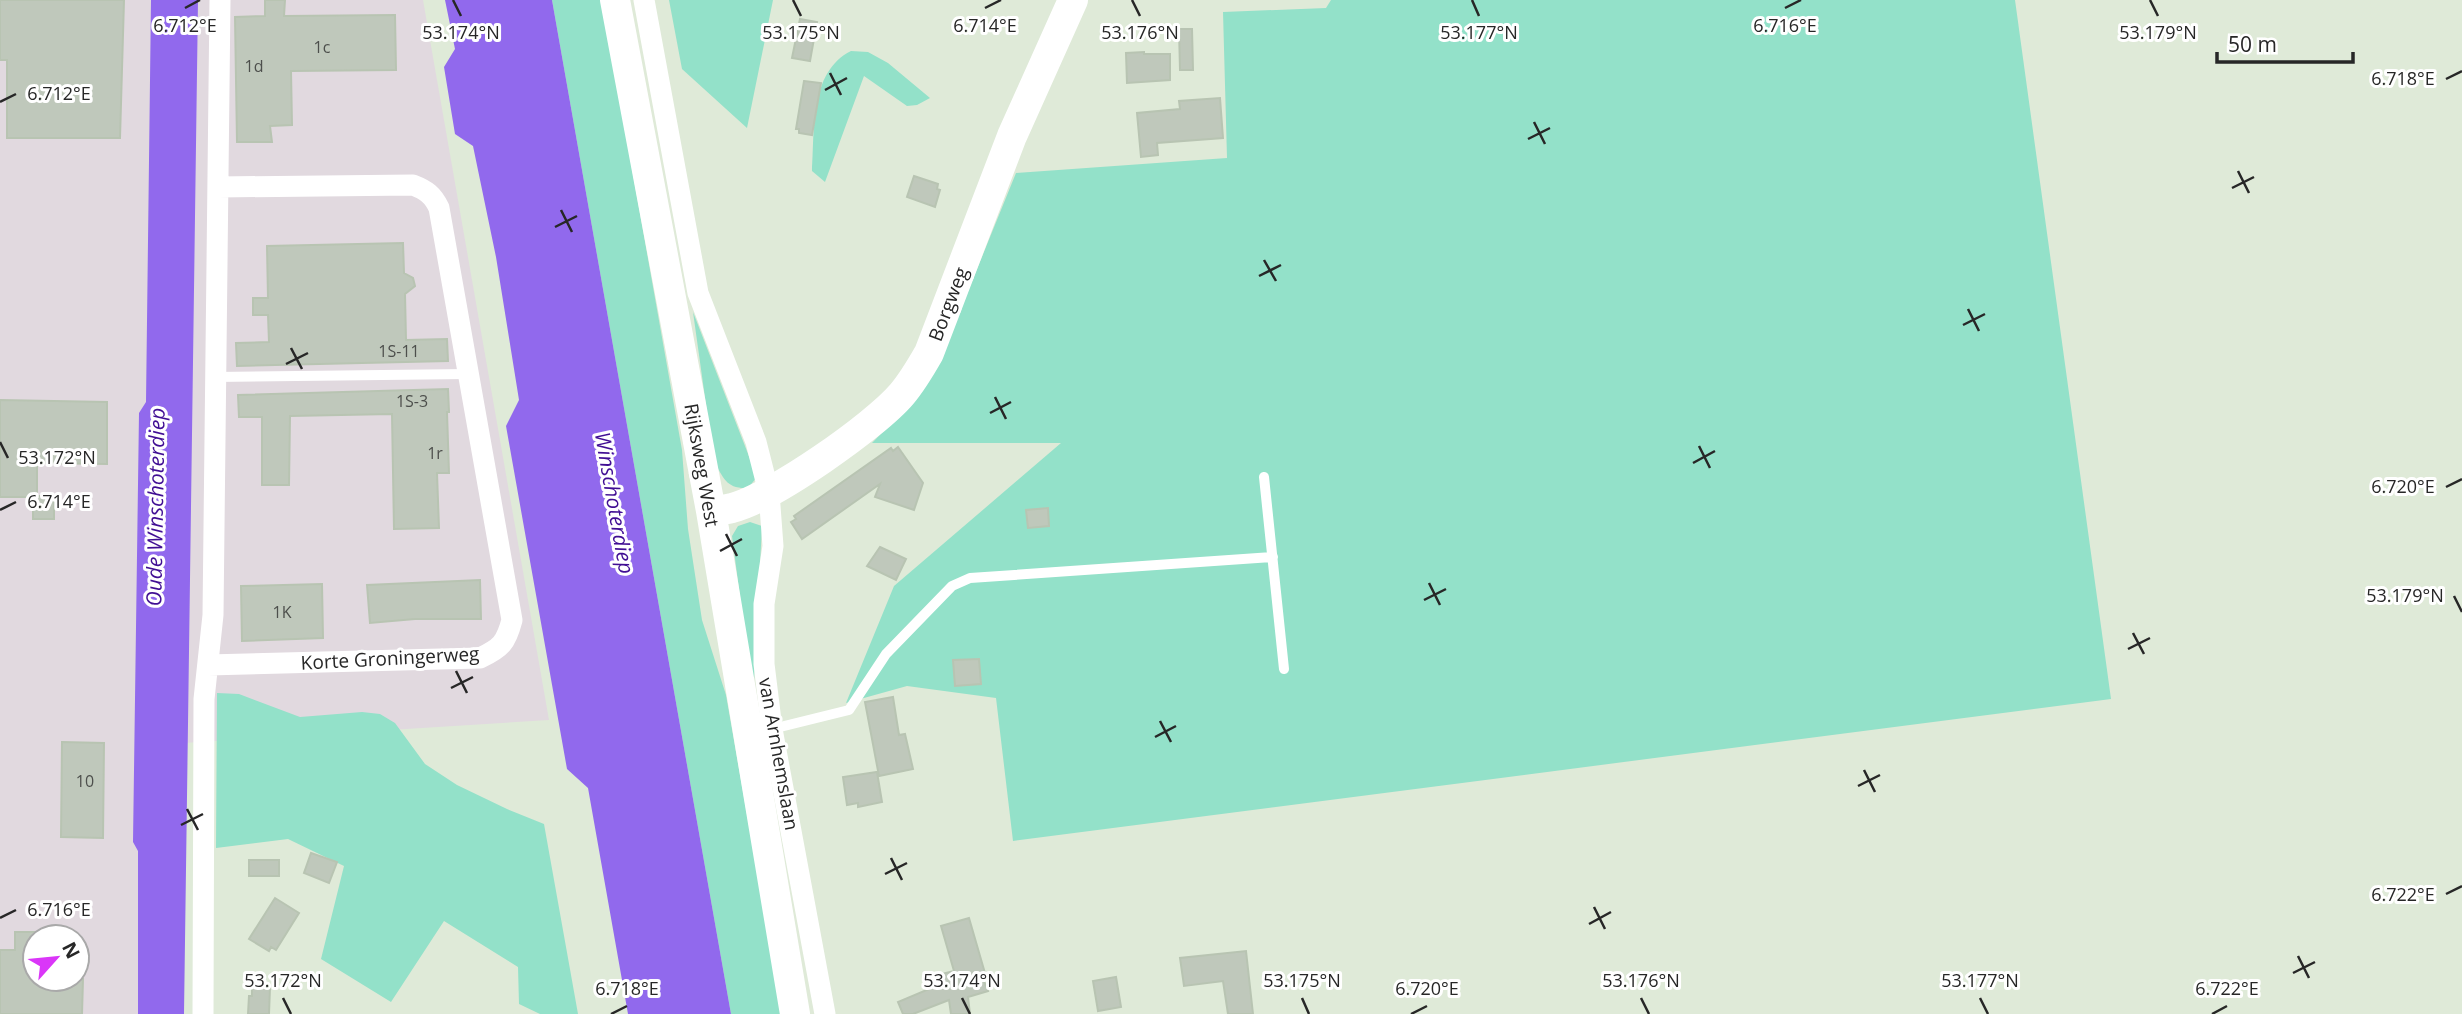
<svg xmlns="http://www.w3.org/2000/svg" width="2462" height="1014" font-family="'Open Sans',sans-serif">
	<style>
		.industrial { fill: #e1d9df; fill-rule: evenodd }
		.green { fill: #93e1c9 }
		.water { fill: #9169ed }
		.building { fill: #bfc8bb; stroke: #b8c4b2; stroke-width: 2 }
		.lines { fill: none; stroke-linecap: round; stroke-linejoin: round }
		.lane { stroke: #fff; stroke-width: 10 }
		.street { stroke: #fff; stroke-width: 21 }
		.secondary { stroke: #fff; stroke-width: 30 }
		.ticks { fill: none; stroke: #272727; stroke-width: 2.5 }
		.labels { text-anchor: middle; stroke-width: 6; stroke-linejoin: round; paint-order: stroke }
		.number-label { font-size: 16px; fill: #4d4f4c }
		.street-label { font-size: 19px; fill: #272727; stroke: #fff }
		.water-label { font-size: 21px; font-style: italic; fill: #400e93; stroke: #fff }
		.ticks-label { font-size: 18px; text-anchor: middle; fill: #272727; stroke: #fff; stroke-width: 6; stroke-linejoin: round; paint-order: stroke }
	</style>
	<rect width="100%" height="100%" fill="#dfead8"/>
	<path class="industrial" d="M0 0H423L549 720 151 745 149 1014H0ZM35 937H77V979H35Z"/>
	<path class="green" d="M552 0H602L682 450 688 529 702 620 726 695 782 1014H731Z
		M669 0H773L747 128 682 69Z
		M1331 0H2015L2111 699 1013 841 996 698 907 686 846 703 894 586 1061 443H872L906 408 960 311 1016 173 1227 158 1223 12 1326 8Z
		M851 51 868 52 888 63 930 98 917 105 907 106 864 76 825 182 812 171C815 131 809 72 851 51Z
		M693 312 757 477 748 488C726 489 724 478 714 462Z
		M750 522 762 526 754 681 750 672 732 536 738 526Z
		M217 693 239 694 300 717 362 712 380 714 395 723 425 764 457 785 507 809 544 824 578 1014H540L519 1004 518 967 444 921 391 1002 321 959 344 866 288 839 216 848Z"/>
	<path class="water" d="M151 0H198L184 1014H138V851L133 842 139 413 146 402Z
		M445 0H552L731 1014H628L588 788 567 769 506 426 519 400 496 257 473 146 455 134 444 67 455 49Z"/>
	<path class="building" d="M0 0H124L120 138H7V60H0Z
		M265 0H285L284 16 395 15 396 70 291 71 292 125 270 126 272 142H237L235 17 265 16Z
		M800 19 817 22 810 61 792 58Z
		M1179 29H1192L1193 70H1180Z
		M1144 52V54H1170V80L1127 83 1126 53Z
		M804 81 821 83 812 135 799 133V129H796Z
		M1220 98 1223 138 1157 143 1158 155 1141 157 1137 113 1180 109 1179 101Z
		M914 176 938 184 937 189 940 190 935 207 907 197Z
		M403 243 404 273 413 278 415 286 405 294 406 340 447 339 448 361 237 366 236 343 269 342 268 315H253V298H268L267 246Z
		M448 389 449 412H447L449 473H437L439 528 394 529 392 414 290 416 289 485H262V417H239L238 395Z
		M0 400 107 402V464L37 463V496H54V519H33V497H0Z
		M898 447 923 483 914 510 875 497 880 484 802 539 791 522 796 519 794 516 891 448 893 451Z
		M1048 508 1049 526 1028 528 1026 510Z
		M880 547 906 559 896 580 867 566Z
		M480 580 481 619H415L370 623 367 585Z
		M322 584 323 638 242 641 241 586Z
		M979 659 981 684 955 686 953 660Z
		M893 697 899 735 905 734 913 769 879 776 865 702Z
		M62 742 104 743 103 838 61 837Z
		M877 772 882 802 858 807V803L847 805 843 777Z
		M311 853 337 862 329 883 304 873Z
		M249 860H279V876H249Z
		M275 898 299 913 276 950 271 947 269 951 249 939Z
		M969 918 987 980 984 981 988 991 968 997 970 1014H951L949 1000 913 1014H903L898 1002 941 984 938 975 954 971 941 926Z
		M15 932H35V979H83L82 1014H0V950H15Z
		M1246 951 1253 1014H1228L1223 981 1184 986 1180 958Z
		M1116 977 1121 1007 1098 1011 1093 981Z
		M252 987H270L269 1014H248L249 996H252Z"/>
	<g class="lines">
		<path class="lane" d="M215 377 468 374
			M1264 477 1284 669
			M772 729 849 710 886 654 952 586 970 578 1273 557"/>
		<path class="street" d="M644 0 698 293 756 442 769 493 773 546 764 604V664L772 729 825 1014
			M208 665 480 658C501 648 506 643 512 620L439 208C433 195 426 190 413 185L218 187
			M203 1014 204 699 213 615 220 0"/>
		<path class="secondary" d="M615 0 711 511 795 1014
			M711 511C718 510 725 510 732 508 772 498 875 426 902 394 913 381 921 367 929 353L1012 136 1073 0"/>
	</g>
	<path class="ticks" d="M453 0 461 16M793 0 801 16M1132 0 1140 16M1472 0 1479 16M2150 0 2158 16M185 8 200 0M985 8 1001 0M1785 8 1801 0M830 73 841 95M2446 79 2462 71M825 90 847 78M0 102 16 94M1534 122 1545 144M1528 139 1550 128M2238 171 2249 193M2232 188 2254 177M561 210 572 232M555 227 577 216M1264 260 1276 281M1259 276 1281 265M1968 309 1979 331M1963 325 1985 314M291 348 302 369M286 364 308 353M995 397 1006 419M990 413 1011 402M0 442 8 458M1699 446 1710 468M1693 463 1715 451M2446 487 2462 479M0 510 16 502M726 534 737 556M720 551 742 539M1429 583 1440 605M2454 596 2462 612M1424 600 1446 589M2133 633 2144 654M2128 649 2150 638M456 671 467 693M451 688 473 677M1160 721 1171 742M1155 737 1176 726M1864 770 1875 792M1858 786 1880 775M187 809 198 830M181 825 203 814M891 858 902 880M885 874 907 863M2446 894 2462 886M1594 907 1605 929M0 918 16 910M1589 924 1611 912M2298 956 2309 978M2293 973 2315 962M283 998 291 1014M962 998 970 1014M1302 998 1309 1014M1641 998 1649 1014M1980 998 1988 1014M611 1014 627 1006M1411 1014 1427 1006M2212 1014 2227 1006"/>
	<g class="labels">
		<g class="number-label">
			<text x="322" y="53">1c</text>
			<text x="254" y="72">1d</text>
			<text x="399" y="357">1S-11</text>
			<text x="412" y="407">1S-3</text>
			<text x="435" y="459">1r</text>
			<text x="282" y="618">1K</text>
			<text x="85" y="787">10</text>
		</g>
		<g class="street-label">
			<text transform="translate(948 304) rotate(-69)" y="7">Borgweg</text>
			<text transform="translate(702 465) rotate(80)" y="7">Rijksweg West</text>
			<text transform="translate(390 658) rotate(-3)" y="7">Korte Groningerweg</text>
			<text transform="translate(779 754) rotate(80)" y="7">van Arnhemslaan</text>
		</g>
		<g class="water-label">
			<text transform="translate(614 503) rotate(80)" y="7">Winschoterdiep</text>
			<text transform="translate(156 507) rotate(-89)" y="7">Oude Winschoterdiep</text>
		</g>
	</g>
	<g class="ticks-label">
		<text x="185" y="32">6.712°E</text>
		<text x="985" y="32">6.714°E</text>
		<text x="1785" y="32">6.716°E</text>
		<text x="461" y="39">53.174°N</text>
		<text x="801" y="39">53.175°N</text>
		<text x="1140" y="39">53.176°N</text>
		<text x="1479" y="39">53.177°N</text>
		<text x="2158" y="39">53.179°N</text>
		<text x="2403" y="85">6.718°E</text>
		<text x="59" y="100">6.712°E</text>
		<text x="57" y="464">53.172°N</text>
		<text x="2403" y="493">6.720°E</text>
		<text x="59" y="508">6.714°E</text>
		<text x="2405" y="602">53.179°N</text>
		<text x="2403" y="901">6.722°E</text>
		<text x="59" y="916">6.716°E</text>
		<text x="283" y="987">53.172°N</text>
		<text x="962" y="987">53.174°N</text>
		<text x="1302" y="987">53.175°N</text>
		<text x="1641" y="987">53.176°N</text>
		<text x="1980" y="987">53.177°N</text>
		<text x="627" y="995">6.718°E</text>
		<text x="1427" y="995">6.720°E</text>
		<text x="2227" y="995">6.722°E</text>
	</g>
	<g transform="translate(56 958) rotate(63)"><circle r="33" fill="#ffffff" stroke="#a9a9a9" stroke-width="2"/>
	<path d="M0-5L12 26L0 18L-12 26Z" fill="#da36f8"/>
	<text y="-10" font-size="19" font-weight="bold" text-anchor="middle" fill="#272727">N</text>
	</g>
	<path d="M2217 52v10h136v-10" fill="none" stroke="#272727" stroke-width="3.5"/>
	<text x="2228" y="52" font-size="21" fill="#272727" stroke="#ffffff" stroke-width="5" paint-order="stroke">50 m</text>
</svg>
